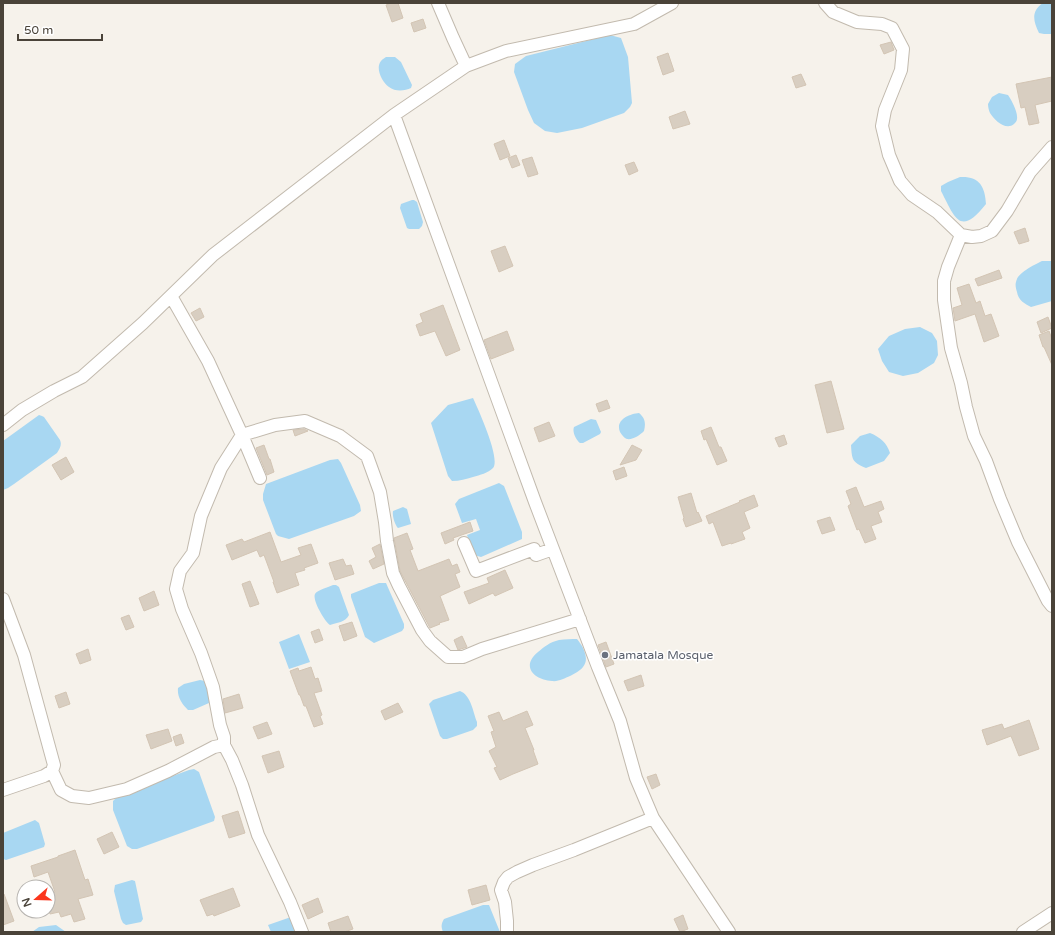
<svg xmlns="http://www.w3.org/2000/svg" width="1055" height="935" font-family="'Varela Round',sans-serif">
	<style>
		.water { fill: #a8d7f2 }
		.building { fill: #d8cec1; stroke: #d3c5b4 }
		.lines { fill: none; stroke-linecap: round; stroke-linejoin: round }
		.minor-casing { stroke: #c2baae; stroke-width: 14 }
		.minor { stroke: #fff; stroke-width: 12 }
		.worship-dot { fill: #6b7280; stroke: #fff; stroke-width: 1.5 }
		.labels { text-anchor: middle; stroke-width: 3; stroke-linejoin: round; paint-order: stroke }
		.worship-label { font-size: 12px; fill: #5b616d; stroke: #fff; text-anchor: start }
	</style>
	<rect width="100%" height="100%" fill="#f6f2eb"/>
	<path class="water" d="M1043 3H1052V34H1044L1039 33C1033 21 1031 11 1043 3Z
		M610 35 621 38 628 57 632 103 630 107 624 113 582 128 557 133 545 131 534 123 528 110 514 72 515 64 526 56Z
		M386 57H395L401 62 412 85 411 88C405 91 395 92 389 87 382 82 375 68 381 61 382 59 385 58 386 57Z
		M999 93 1008 95C1012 101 1018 112 1017 119 1017 121 1015 123 1014 124 1006 131 994 120 990 113 989 111 988 107 988 104L992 97Z
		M960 177C979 176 985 186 986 204 960 237 955 218 941 191V186L948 182Z
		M412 200H414L417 202 423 222 422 226 419 229H409L407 228 400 208 401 204Z
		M1042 261H1052V301L1031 307C1025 304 1018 300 1017 292 1016 289 1015 285 1016 282 1017 273 1034 265 1042 261Z
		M920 327 932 333 937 341 938 355 934 363 918 373 903 376 889 372 882 361 878 349 889 336 905 329Z
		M473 398C478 409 501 459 493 468 488 473 480 475 473 477 466 479 460 481 452 481L448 476 431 423 448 405Z
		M639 413C645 418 646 423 644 431 640 435 633 440 627 439 624 438 622 435 620 432 615 420 629 414 639 413Z
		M39 415 42 416 44 417 60 440C62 445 60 448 57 453L14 484 8 488 3 490V441Z
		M591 419 596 420 601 432 600 434 583 443H580C576 440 572 432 574 427Z
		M870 433C880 437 887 443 890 453L884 461 866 468C852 462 852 460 851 445L860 436Z
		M338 459 341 463 360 505 361 511 354 516 289 539 278 536 276 534 263 500V494L266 484 330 460Z
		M499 483 504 486 522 532V539L481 557 474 555 467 535 480 530 476 519 462 523 455 504 459 499Z
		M403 507 407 509 411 524 398 528C395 525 392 516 393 511Z
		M379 583H386L404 624V628L402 631 374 643 365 637 351 597V594Z
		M333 585H336L339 587 349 615C346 622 336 623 330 625 325 622 312 600 315 594 317 590 329 587 333 585Z
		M299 634 310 662 289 669 279 642Z
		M577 639C583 646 590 659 583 667 580 671 574 674 570 676 565 678 558 682 552 681 535 680 520 667 538 652 544 647 550 642 559 640 565 639 572 639 577 639Z
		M200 680 205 681 211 698 209 703 193 710H188C182 704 177 697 178 688L184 684Z
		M460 691C471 695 473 712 477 722V726L473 730 447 739H443L440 736 429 704 433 700Z
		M194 769 199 772 215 817 214 821 137 849H132L127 846 113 810V801L118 796 189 770Z
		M35 820 39 823 45 844 44 847 6 860 3 859V833Z
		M132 880 135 881 143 919 141 922 126 925 123 923 121 919 114 891 115 885Z
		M483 905H489L500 932H443C441 927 441 924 444 919Z
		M291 917 296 932H271L268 925Z
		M56 925 66 932H32L39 927Z"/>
	<path class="building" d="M391 3H398L403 18 392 22 386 5Z
		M423 19 426 28 414 32 411 23Z
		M891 42 894 50 884 54 880 45Z
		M668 53 674 71 663 75 657 57Z
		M801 74 806 85 796 88 792 77Z
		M1052 77V101L1035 105 1039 123 1029 125 1025 107 1021 108 1016 84Z
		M685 111 690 124 673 129 669 117Z
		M504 140 510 156 500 160 494 144Z
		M516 155 520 165 512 168 508 158Z
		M532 157 538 174 528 177 522 160Z
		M634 162 638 171 629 175 625 165Z
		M1025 228 1029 241 1019 244 1014 232Z
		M505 246 513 266 499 272 491 251Z
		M999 270 1002 278 978 286 975 279Z
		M969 284 976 303 980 301 985 316 991 314 999 336 984 342 975 314 955 321 953 308 962 305 957 288Z
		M443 305 460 350 446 356 435 331 420 336 416 325 423 322 420 314Z
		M200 308 204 317 196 321 191 313Z
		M1048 317 1052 328 1041 333 1037 322Z
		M507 331 514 350 491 359 484 340Z
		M1049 331 1052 339V365L1044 347H1043L1039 335Z
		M831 381 844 429 827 433 815 385Z
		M607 400 610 408 599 412 596 404Z
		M549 422 555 436 539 442 534 428Z
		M711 427 719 447H721L727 461 717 465 706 439 704 440 701 431Z
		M304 429 308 431 295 436 293 430Z
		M784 435 787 444 779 447 775 438Z
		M264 445 269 459H270L274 472 267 475 256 448Z
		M632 445 642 450 636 460 620 465Z
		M66 457 74 472 61 480 52 465Z
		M624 467 627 476 616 480 613 471Z
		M856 487 864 507 881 501 884 509 878 512 882 522 871 526 876 539 865 543 859 529 857 530 848 506 851 504 846 491Z
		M691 493 697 513 698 512 702 521 686 527 683 519 684 518 678 497Z
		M754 495 758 506 744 512 750 528 742 532 745 539 731 544V543L722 546 713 522 709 524 706 516 740 502 739 501Z
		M830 517 835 530 822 534 817 521Z
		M470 522 473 531 453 538 454 540 445 544 441 533Z
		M270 532 281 562 301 555 298 548 311 544 318 563 304 568 305 570 295 573 299 585 277 593 273 582H274L264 555 260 557 257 550 232 560 226 545 242 539 244 542Z
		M407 533 413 549 410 550 418 571 449 559 452 566 457 564 460 572 455 574 460 587 440 596 449 620 439 623 440 624 430 628 400 571 394 538Z
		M380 544 384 564 373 569 369 561 376 557 372 548Z
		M343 559 346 566 351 565 354 574 335 580 329 563Z
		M505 570 513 588 495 596 493 593 469 604 464 592 489 583 487 578Z
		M250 581 259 604 250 607 242 584Z
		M154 591 159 605 144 611 139 598Z
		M129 615 134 627 126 630 121 618Z
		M352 622 357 636 344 641 339 626Z
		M319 629 323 640 315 643 311 632Z
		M462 636 467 647 458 650 454 640Z
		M606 642 614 664 606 667 598 645Z
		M88 649 91 660 80 664 76 654Z
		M311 667 315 679 318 678 322 691 314 693 322 715 320 716 323 724 314 727 306 706H304L300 695H299L290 671 298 668 299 671Z
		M641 675 644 686 628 691 624 681Z
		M66 692 70 704 59 708 55 696Z
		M239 694 243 708 225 713 223 699Z
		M398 703 403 712 385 720 381 711Z
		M527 711 533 725 525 728 534 750H533L538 764 513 774 500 780 494 768 497 767 489 751 496 747 491 732 494 731 488 716 499 712 503 721Z
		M1029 720 1039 749 1019 756 1011 736 987 745 982 730 1002 724 1004 729Z
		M267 722 272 734 258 739 253 727Z
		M168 729 172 741 151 749 146 735Z
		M181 734 184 743 176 746 173 737Z
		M279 751 284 767 268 773 262 756Z
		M656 774 660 785 652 789 647 777Z
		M238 811 245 833 229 838 222 816Z
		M112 832 119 847 104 854 97 839Z
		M75 850 85 880 88 879 93 895 78 899 85 919 74 922 71 914 61 917 59 912 50 914 48 908V895L55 892 48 872 34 877 31 866 58 857V856Z
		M486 885 490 900 472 905 468 890Z
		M233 888 240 906 214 916 213 914 207 916 200 900Z
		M4 894 14 921 3 925V895Z
		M318 898 323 912 308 919 302 905Z
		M683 915 688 929 680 932 674 919Z
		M348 916 353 929 344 932H331L328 923Z"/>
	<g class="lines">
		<defs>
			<path id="minor" d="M438 3 453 38 466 66
				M825 3 833 12 857 22 882 24 892 28 903 49 901 70 885 110 882 126 889 155 900 181 912 195 937 212 961 235 972 237 981 236 992 231 1007 211 1030 172 1052 147
				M394 115 535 502 598 667 620 721 636 778 653 818 729 932
				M961 235 948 267 944 281V300L951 348 961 383 966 407 974 436 986 461 1000 499 1018 542 1048 601 1052 606
				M171 296 208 361 242 435 260 478
				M3 425 22 410 54 391 82 377 143 323 213 255 394 115 466 66 506 51 634 24 672 3
				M464 543 476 571 534 549 536 555 553 549
				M3 599 24 655 54 765 52 771 44 776 3 790
				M224 745V737L220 725 213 687 201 653 182 609 176 589 180 571 193 553 201 516 221 468 242 435 275 425 305 421 340 436 367 456 380 492 385 522 387 541 393 573 399 586 422 630 430 641 448 657H463L482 649 580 619
				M52 771 61 790 72 796 89 798 127 789 168 771 214 747 224 745 232 760 242 785 258 835 290 902 302 932
				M507 932V921L505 902 501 890 504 882 508 877 517 872 533 865 574 850 653 818
				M1023 932 1052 913"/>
		</defs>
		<use href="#minor" class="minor-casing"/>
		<use href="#minor" class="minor"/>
	</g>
	<circle class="worship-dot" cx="605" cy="655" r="4"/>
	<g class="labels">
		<g class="worship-label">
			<text x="613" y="659">Jamatala Mosque</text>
		</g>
	</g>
	<rect width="1055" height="935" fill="none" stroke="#4a4339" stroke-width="8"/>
	<g transform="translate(36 899) rotate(250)"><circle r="19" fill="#ffffff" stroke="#b7b4b0"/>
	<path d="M0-3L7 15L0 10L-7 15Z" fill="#fb361d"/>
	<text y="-6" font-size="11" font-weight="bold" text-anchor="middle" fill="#4a4339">N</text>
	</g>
	<path d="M18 34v6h84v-6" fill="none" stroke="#4a4339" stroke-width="2"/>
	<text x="24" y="34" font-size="12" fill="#4a4339" stroke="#ffffff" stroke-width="3" paint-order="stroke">50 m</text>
</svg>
